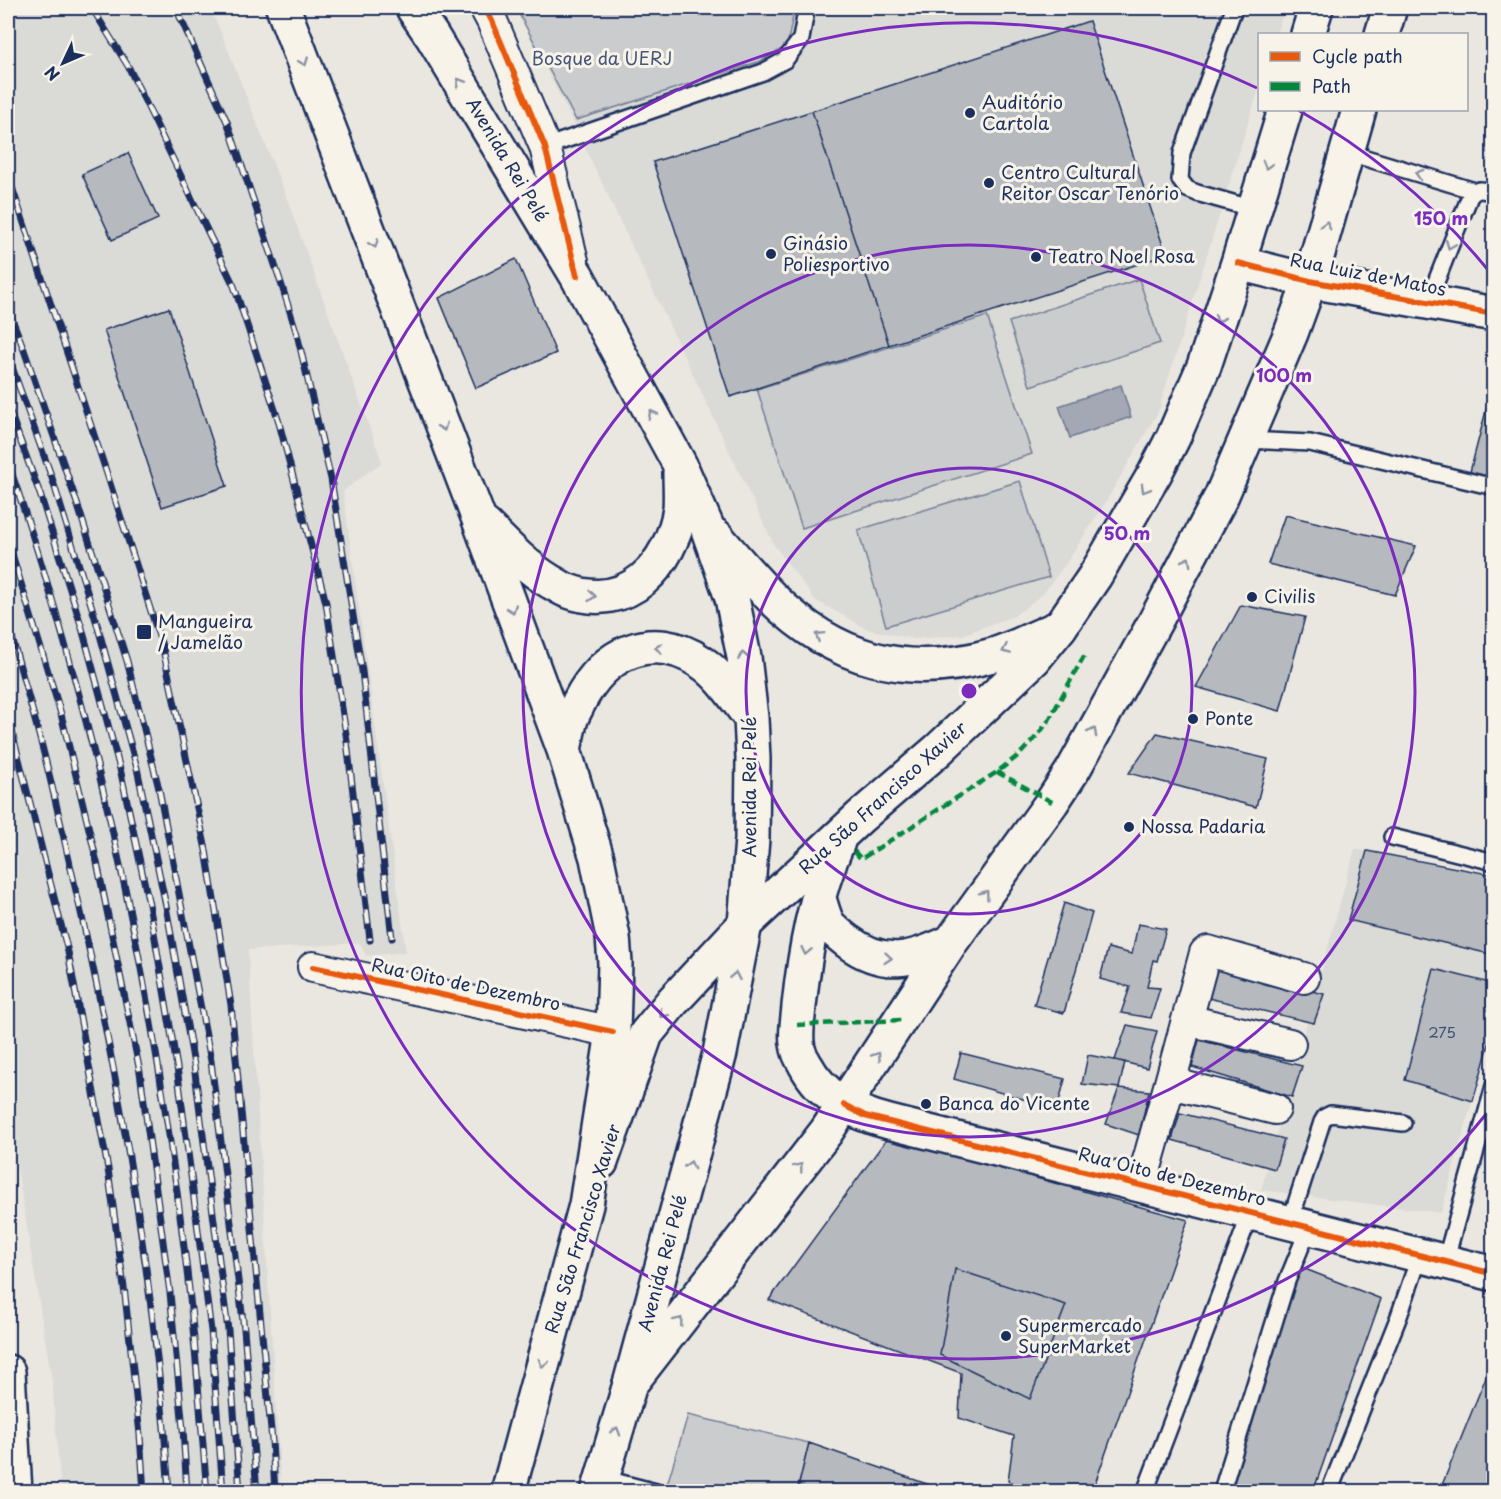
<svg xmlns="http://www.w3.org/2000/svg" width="1501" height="1499" font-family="'Playpen Sans',sans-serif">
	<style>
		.built { fill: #dadad6 }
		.green { fill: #cbcccd; stroke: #737e96; stroke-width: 1.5 }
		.water { fill: #a3a8b4; stroke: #6d7892; stroke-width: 1.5 }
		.building { fill: #b6babf; stroke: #1b2f5e; stroke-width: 1.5 }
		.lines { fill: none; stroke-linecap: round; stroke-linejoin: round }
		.lane-casing { stroke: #1b2f5e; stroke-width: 20 }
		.street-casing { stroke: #1b2f5e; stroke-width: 34 }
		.secondary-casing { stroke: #1b2f5e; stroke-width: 38 }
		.primary-casing { stroke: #1b2f5e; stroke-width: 38 }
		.lane { stroke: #f7f3e8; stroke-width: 15 }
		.street { stroke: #f7f3e8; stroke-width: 30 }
		.secondary { stroke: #f7f3e8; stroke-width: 33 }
		.primary { stroke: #f7f3e8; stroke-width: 33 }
		.rail-casing { stroke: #1b2f5e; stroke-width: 7 }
		.rail { stroke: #f7f3e8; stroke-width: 4.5; stroke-dasharray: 14; stroke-linecap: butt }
		.quiet { stroke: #00873e; stroke-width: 4.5; stroke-dasharray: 9 4.5; stroke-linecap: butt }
		.cycleway-casing { stroke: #f7f3e8; stroke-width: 10 }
		.cycleway { stroke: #e8590c; stroke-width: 6 }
		.oneway { stroke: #8991a3 }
		.ring { fill: none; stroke: #7b2cbf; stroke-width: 3 }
		.poi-dot { fill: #1b2f5e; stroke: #f7f3e8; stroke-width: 2 }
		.labels { text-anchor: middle; stroke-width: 6; stroke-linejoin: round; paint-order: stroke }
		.number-label { font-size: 15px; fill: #425276 }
		.park-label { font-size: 18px; fill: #47567a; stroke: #f7f3e8 }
		.poi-label { font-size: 18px; fill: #1b2f5e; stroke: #f7f3e8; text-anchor: start }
		.street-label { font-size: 18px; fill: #1b2f5e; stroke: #f7f3e8 }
		.centre { fill: #7b2cbf; stroke: #f7f3e8; stroke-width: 3 }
		.ring-label { font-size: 18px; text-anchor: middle; font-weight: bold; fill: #7b2cbf; stroke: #f7f3e8; stroke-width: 6; stroke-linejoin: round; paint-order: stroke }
	</style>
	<rect width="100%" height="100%" fill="#eae7e0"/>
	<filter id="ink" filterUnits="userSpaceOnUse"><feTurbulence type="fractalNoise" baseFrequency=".0167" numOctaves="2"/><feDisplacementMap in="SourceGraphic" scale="12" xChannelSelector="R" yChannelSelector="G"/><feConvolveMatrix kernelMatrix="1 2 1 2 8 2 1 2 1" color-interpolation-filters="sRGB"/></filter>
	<g filter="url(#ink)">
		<path class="built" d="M8 8H209L220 30 286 196 382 462 343 491 406 952 366 956 360 943 248 950 281 1491H61L52 1381 8 1112Z
			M515 8H1285L1276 34H1260L1259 88 1158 412 1105 503 1067 562 1043 594 1014 616 962 635 914 639 867 629 815 600 774 545 570 116Z
			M1355 849 1493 875V1027L1441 1213 1261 1190Z"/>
		<path class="green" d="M516 8H793V16L787 46 761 61 576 120Z
			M1139 279 1160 343 1030 386 1009 322Z
			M987 316 1032 454 802 528 757 389Z
			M1020 481 1049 577 886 626 858 530Z
			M688 1415 809 1443 797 1491 681 1492 666 1488Z"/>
		<path class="water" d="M1121 385 1131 417 1070 438 1059 406Z"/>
		<path class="building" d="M1089 21 1166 255 889 345 812 111Z
			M812 111 889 345 730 397 653 162Z
			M128 153 158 219 112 240 82 174Z
			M516 259 556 353 476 388 439 298Z
			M169 308 227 486 162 507 104 330Z
			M1494 380V478L1470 472Z
			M1285 515 1416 546 1395 595 1268 564Z
			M1241 605 1305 617 1280 711 1196 687Z
			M1157 733 1268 759 1256 807 1129 773Z
			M1367 851 1494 875V955L1348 920Z
			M1064 903 1092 913 1064 1013 1034 1005Z
			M1138 924 1166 929 1157 961 1153 960 1147 987 1160 988 1151 1018 1121 1013 1130 987 1100 979 1108 948 1132 954Z
			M1215 967 1324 994 1314 1023 1208 998Z
			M1434 969 1494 984V1027L1473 1101 1405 1080Z
			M1127 1025 1157 1031 1147 1068 1115 1060Z
			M1199 1040 1302 1066 1292 1097 1192 1067Z
			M961 1053 1065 1079 1057 1109 954 1079Z
			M1088 1055 1125 1062 1119 1088 1082 1084Z
			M1119 1088 1149 1091 1139 1135 1106 1124Z
			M1180 1113 1284 1139 1275 1169 1172 1140Z
			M888 1137 1188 1220 1092 1492H1031L1008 1481 1014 1436 959 1418 961 1373 769 1300Z
			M1300 1267 1381 1299 1313 1492H1244L1230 1485Z
			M955 1269 1066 1305 1030 1399 940 1355Z
			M1494 1357V1492H1446L1440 1490Z
			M809 1443 950 1492H797Z"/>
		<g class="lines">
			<defs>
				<path id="lane" d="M1234 8 1182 153 1180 180 1187 189 1197 193 1254 209
					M545 147 763 72 785 60 801 39 806 11 805 8
					M1346 152 1475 191
					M1428 302 1470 196C1478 187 1483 190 1494 193
					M1245 440 1310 443 1494 487
					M1392 837 1494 862
					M1290 1222 1322 1122 1325 1117 1331 1114 1403 1123
					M1445 1262 1494 1086
					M602 1478 656 1492
					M1145 1492 1251 1212
					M1228 1492 1224 1484 1287 1281 1309 1227
					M1329 1492 1399 1316 1420 1255"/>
				<path id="street" d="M485 8 492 21 545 147 573 261
					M313 967 613 1032
					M1187 1020 1290 1044
					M1170 1083 1275 1109
					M1141 1185 1170 1083 1205 953 1208 951 1304 978"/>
				<path id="secondary" d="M1308 34 1316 8
					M1382 34 1390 8
					M1238 263 1310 281 1494 314
					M838 842C815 895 805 949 799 1006 798 1021 794 1038 799 1052 800 1056 803 1060 805 1064 823 1098 854 1113 889 1122L1494 1274
					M818 896C821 904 823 914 827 922 831 929 841 936 847 941 884 969 913 960 951 942
					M601 1162 646 1034 673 1001 745 924 860 817 938 750 1034 659 1060 627 1095 576 1155 473 1173 438 1204 366 1238 263 1285 110
					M630 1384 826 1132 951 942 1052 802 1073 770 1156 620 1221 497 1291 333 1310 281 1359 110"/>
				<path id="primary" d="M283 8 478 517 564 750 597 858 613 937 615 963 613 1032 586 1205 508 1492
					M413 8 432 36 577 276 680 465 707 527 732 598 744 657 751 718 753 759 752 839 745 924 720 1053 630 1384 598 1492
					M485 525C506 546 526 567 551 582 557 585 562 589 568 591 628 613 671 565 680 509 681 497 680 484 680 472
					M716 536C734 557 752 578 771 597 835 660 906 680 993 655 1016 648 1038 636 1060 627
					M564 750C566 740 568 729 571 719 573 713 577 707 579 702 604 653 651 629 701 662 721 675 735 698 750 717
					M8 1372 15 1492"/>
			</defs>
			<use href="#lane" class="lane-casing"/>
			<use href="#street" class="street-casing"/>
			<use href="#secondary" class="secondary-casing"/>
			<use href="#primary" class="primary-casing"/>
			<use href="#lane" class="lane"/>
			<use href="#street" class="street"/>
			<use href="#secondary" class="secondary"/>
			<use href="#primary" class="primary"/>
			<defs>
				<path id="rail" d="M92 8 128 66 234 286 278 419 326 603 347 741 370 940
					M176 8 228 124 281 283 297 334 331 479 362 671 392 938
					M8 175 107 474 163 649 206 850 231 1005 272 1441 275 1492
					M8 309 23 347 78 506 127 661 159 789 211 1061 244 1329 257 1492
					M8 356 52 478 97 624 137 768 166 906 194 1065 228 1330 240 1492
					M8 407 40 494 82 628 121 773 150 909 177 1067 211 1331 223 1492
					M8 463C37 544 61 627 83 710 130 889 163 1071 185 1255 195 1333 200 1413 207 1492
					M8 541 61 714 97 862 140 1072 170 1293 183 1429 187 1492
					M8 623C19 665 32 707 43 750 53 789 62 829 71 869 119 1074 155 1282 169 1492
					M8 716 68 952 108 1169 125 1295 140 1435 144 1492"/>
			</defs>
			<use href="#rail" class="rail-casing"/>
			<use href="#rail" class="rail"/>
			<path class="quiet" d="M997 772 1052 802
				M854 851 861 859 997 772 1019 755 1038 735 1049 720 1084 656
				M797 1025 901 1020"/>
			<defs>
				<path id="cycleway" d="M485 8 492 21 545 147 577 276
					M1238 263 1310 281 1494 314
					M313 967 613 1032
					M844 1105 865 1116 889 1122 1494 1274"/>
			</defs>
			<use href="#cycleway" class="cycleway-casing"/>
			<use href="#cycleway" class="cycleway"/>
		</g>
		<defs><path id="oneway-chevron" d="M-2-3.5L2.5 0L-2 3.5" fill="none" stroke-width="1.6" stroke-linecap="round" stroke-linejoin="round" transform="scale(1.5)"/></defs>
		<g class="oneway">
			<use href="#oneway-chevron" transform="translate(304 62) rotate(69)"/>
			<use href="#oneway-chevron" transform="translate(460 82) rotate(-121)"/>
			<use href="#oneway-chevron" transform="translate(1267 165) rotate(107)"/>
			<use href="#oneway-chevron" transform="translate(1419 174) rotate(-163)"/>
			<use href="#oneway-chevron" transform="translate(1326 225) rotate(-74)"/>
			<use href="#oneway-chevron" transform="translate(374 244) rotate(69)"/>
			<use href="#oneway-chevron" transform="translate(1450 245) rotate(112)"/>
			<use href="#oneway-chevron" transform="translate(1219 319) rotate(109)"/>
			<use href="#oneway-chevron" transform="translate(652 414) rotate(-119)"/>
			<use href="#oneway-chevron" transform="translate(443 427) rotate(69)"/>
			<use href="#oneway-chevron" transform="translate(1145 489) rotate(120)"/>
			<use href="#oneway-chevron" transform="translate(1187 561) rotate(-62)"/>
			<use href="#oneway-chevron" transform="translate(592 596) rotate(5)"/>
			<use href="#oneway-chevron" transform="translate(512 609) rotate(70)"/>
			<use href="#oneway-chevron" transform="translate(819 636) rotate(-148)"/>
			<use href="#oneway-chevron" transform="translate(659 648) rotate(-177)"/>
			<use href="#oneway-chevron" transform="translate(1006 650) rotate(157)"/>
			<use href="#oneway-chevron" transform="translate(743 656) rotate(-99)"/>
			<use href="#oneway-chevron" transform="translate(1093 732) rotate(-61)"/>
			<use href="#oneway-chevron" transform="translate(985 894) rotate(-54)"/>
			<use href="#oneway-chevron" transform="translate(806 951) rotate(102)"/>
			<use href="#oneway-chevron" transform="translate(888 958) rotate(5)"/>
			<use href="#oneway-chevron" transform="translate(735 976) rotate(-79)"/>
			<use href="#oneway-chevron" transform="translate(663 1014) rotate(130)"/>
			<use href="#oneway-chevron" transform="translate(877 1056) rotate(-56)"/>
			<use href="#oneway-chevron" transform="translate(690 1165) rotate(-75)"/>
			<use href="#oneway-chevron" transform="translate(799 1167) rotate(-52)"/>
			<use href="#oneway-chevron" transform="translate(679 1321) rotate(-52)"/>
			<use href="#oneway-chevron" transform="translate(543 1363) rotate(105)"/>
			<use href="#oneway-chevron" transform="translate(616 1431) rotate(-73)"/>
		</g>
	</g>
	<g class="ring">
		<circle cx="969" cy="691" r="223"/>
		<circle cx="969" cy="691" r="446"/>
		<path d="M1492 1107A668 668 0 1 1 1257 88M1298 110A668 668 0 0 1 1492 275"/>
	</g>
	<g class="poi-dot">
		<circle cx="970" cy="113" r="6"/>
		<circle cx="989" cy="183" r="6"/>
		<circle cx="771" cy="254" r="6"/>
		<circle cx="1036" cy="257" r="6"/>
		<circle cx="1252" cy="597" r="6"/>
		<rect x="136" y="624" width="16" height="16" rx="3"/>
		<circle cx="1193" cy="719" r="6"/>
		<circle cx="1129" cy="827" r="6"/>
		<circle cx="926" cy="1104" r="6"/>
		<circle cx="1006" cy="1336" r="6"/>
	</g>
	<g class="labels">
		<g class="number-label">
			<text x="1442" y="1038">275</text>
		</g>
		<g class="park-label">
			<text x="602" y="65">Bosque da UERJ</text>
		</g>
		<g class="poi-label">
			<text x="982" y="109">Auditório<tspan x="982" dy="21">Cartola</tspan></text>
			<text x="1001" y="179">Centro Cultural<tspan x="1001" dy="21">Reitor Oscar Tenório</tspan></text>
			<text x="783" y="250">Ginásio<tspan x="783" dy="21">Poliesportivo</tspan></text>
			<text x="1048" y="263">Teatro Noel Rosa</text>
			<text x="1264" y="603">Civilis</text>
			<text x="158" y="628">Mangueira<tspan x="158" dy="21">/ Jamelão</tspan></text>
			<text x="1205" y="725">Ponte</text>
			<text x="1141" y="833">Nossa Padaria</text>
			<text x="938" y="1110">Banca do Vicente</text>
			<text x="1018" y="1332">Supermercado<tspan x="1018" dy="21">SuperMarket</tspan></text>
		</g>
		<g class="street-label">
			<text transform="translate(507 160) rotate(59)" y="6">Avenida Rei Pelé</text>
			<text transform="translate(1368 275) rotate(11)" y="6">Rua Luiz de Matos</text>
			<text transform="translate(750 787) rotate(-90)" y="6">Avenida Rei Pelé</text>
			<text transform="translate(883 798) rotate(-42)" y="6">Rua São Francisco Xavier</text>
			<text transform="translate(466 985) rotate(12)" y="6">Rua Oito de Dezembro</text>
			<text transform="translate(1172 1177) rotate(14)" y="6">Rua Oito de Dezembro</text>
			<text transform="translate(583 1229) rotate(-73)" y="6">Rua São Francisco Xavier</text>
			<text transform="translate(663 1263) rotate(-75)" y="6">Avenida Rei Pelé</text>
		</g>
	</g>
	<circle cx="969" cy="691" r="9" class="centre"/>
	<g class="ring-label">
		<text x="1441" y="225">150 m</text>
		<text x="1284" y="382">100 m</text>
		<text x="1127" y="540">50 m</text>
	</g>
	<rect width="1501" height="1499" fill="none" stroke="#f7f3e8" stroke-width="30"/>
	<rect x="15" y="15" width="1471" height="1469" fill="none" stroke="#1b2f5e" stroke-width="2" filter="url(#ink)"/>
	<rect x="1258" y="33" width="210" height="78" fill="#f7f3e8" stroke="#9fa5b1" stroke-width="1.5"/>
	<rect x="1270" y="52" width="30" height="9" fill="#e8590c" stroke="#9fa5b1" stroke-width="1.5"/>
	<text x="1312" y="63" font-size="18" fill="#1b2f5e">Cycle path</text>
	<rect x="1270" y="82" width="30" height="9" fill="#00873e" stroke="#9fa5b1" stroke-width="1.5"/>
	<text x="1312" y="93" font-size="18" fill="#1b2f5e">Path</text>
	<g transform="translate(63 63) rotate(226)" stroke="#f7f3e8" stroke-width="4.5" paint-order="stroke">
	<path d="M0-4.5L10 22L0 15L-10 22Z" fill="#1b2f5e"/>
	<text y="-9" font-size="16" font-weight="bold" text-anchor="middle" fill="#1b2f5e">N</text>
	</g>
</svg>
